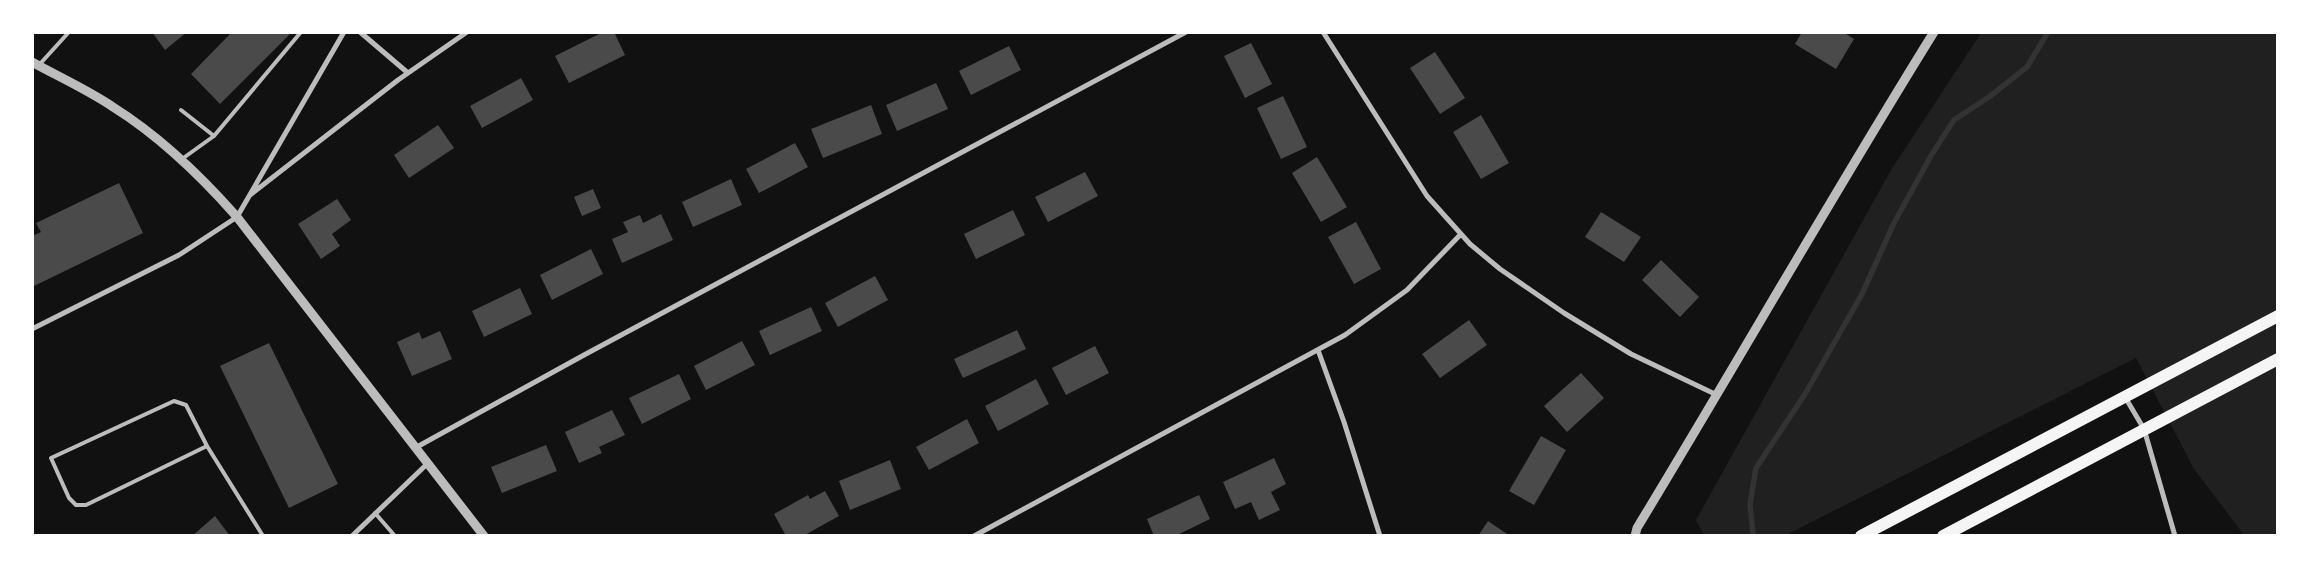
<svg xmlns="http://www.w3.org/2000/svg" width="2310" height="568" font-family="Roboto,sans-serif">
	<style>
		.green { fill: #202020 }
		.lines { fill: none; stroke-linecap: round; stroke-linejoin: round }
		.stream { stroke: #333; stroke-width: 5.5 }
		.building { fill: #4a4a4a }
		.service { stroke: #bcbcbc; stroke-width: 4 }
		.minor { stroke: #bcbcbc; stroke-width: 5 }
		.tertiary { stroke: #bcbcbc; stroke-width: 9 }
		.primary { stroke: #f5f5f5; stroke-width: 12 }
	</style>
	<rect width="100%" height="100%" fill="#111"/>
	<path class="green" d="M1981 33H2277V535H2244L2194 469 2136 358 1786 535H1704L1696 520 1891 170Z"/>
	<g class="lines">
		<path class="stream" d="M1753 534 1750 504 1756 468 1805 394 1862 294 1894 223 1932 154 1954 120 1989 97 2027 67 2048 32"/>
	</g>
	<path class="building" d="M152 32H187L165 50Z
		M232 32H292L220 104 191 74Z
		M603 32H614L625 55 569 83 555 56Z
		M1802 32H1843L1854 39 1836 69 1795 44Z
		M1251 43 1272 84 1245 98 1224 56Z
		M1009 46 1021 70 971 95 959 71Z
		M1435 52 1465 98 1440 114 1410 68Z
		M521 78 533 100 482 128 470 106Z
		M936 83 948 109 897 131 886 105Z
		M1283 96 1307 147 1281 159 1257 108Z
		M871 105 882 134 823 158 811 129Z
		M1481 115 1509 163 1481 179 1453 132Z
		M438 125 454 148 409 178 394 155Z
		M795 143 808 167 759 193 746 169Z
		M1317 157 1347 207 1321 222 1292 173Z
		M1085 172 1098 196 1048 222 1035 197Z
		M731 179 742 205 693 227 682 202Z
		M119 183 143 233 32 287V236L41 232 36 223Z
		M593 189 601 208 582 216 574 197Z
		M337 199 351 220 332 234 340 246 321 259 298 224Z
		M1013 210 1025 235 976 259 964 234Z
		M1601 212 1641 237 1624 262 1585 237Z
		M661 214 673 240 622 263 612 239 628 232 623 222 640 215 643 223Z
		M1356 222 1381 269 1354 284 1328 237Z
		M591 249 603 274 552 300 540 275Z
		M1661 260 1699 297 1680 317 1642 280Z
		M875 276 888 300 838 327 825 303Z
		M520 288 532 314 484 337 472 311Z
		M811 307 822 331 770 355 759 331Z
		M1469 320 1487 345 1440 378 1422 354Z
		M1017 330 1026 349 963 378 954 359Z
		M440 331 452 359 412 376 397 342 419 332 422 339Z
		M742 341 755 365 706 390 694 366Z
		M269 343 338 484 289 508 220 366Z
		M1095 346 1109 373 1066 395 1052 368Z
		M1581 373 1604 398 1567 432 1544 406Z
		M679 374 691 399 642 424 629 398Z
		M1036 379 1049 404 998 431 985 406Z
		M612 410 625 435 599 447 602 453 579 463 565 432Z
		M967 419 979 443 929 470 916 447Z
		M1541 436 1566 450 1534 505 1509 491Z
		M546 445 557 471 502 493 491 467Z
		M1274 458 1286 484 1271 492 1280 510 1259 520 1251 502 1235 509 1223 482Z
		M890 460 901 489 850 510 839 481Z
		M825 491 839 516 803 536H786L774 514 808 495 810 499Z
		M1199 495 1210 519 1175 536H1154L1147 519Z
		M215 516 230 536H192Z
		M1488 521 1510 536H1478Z"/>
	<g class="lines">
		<path class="service" d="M39 65 69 32
			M181 110 214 136
			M182 159 214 136 301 32
			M207 446 86 505H76L69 498 51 458 174 401 186 405 207 446 263 536
			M375 513 395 536"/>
		<path class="minor" d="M360 32 408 73
			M1323 32 1427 196 1470 244 1500 269 1564 313 1631 354 1717 395
			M250 195 398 80 467 32
			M32 329 179 255 237 217 344 32
			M1318 350 1344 422 1380 536
			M2125 397 2144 429 2175 536
			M415 448 584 355 1186 32
			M352 536 427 464
			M974 536 1345 335 1407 290 1460 235"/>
		<path class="tertiary" d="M32 62C59 77 88 90 113 107 161 137 200 175 237 217L484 536
			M1635 536 1637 528C1737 363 1832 196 1934 32"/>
		<path class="primary" d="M1861 536 2278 316
			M1943 536 2278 359"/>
	</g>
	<rect width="2310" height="568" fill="none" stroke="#ffffff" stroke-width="68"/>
</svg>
